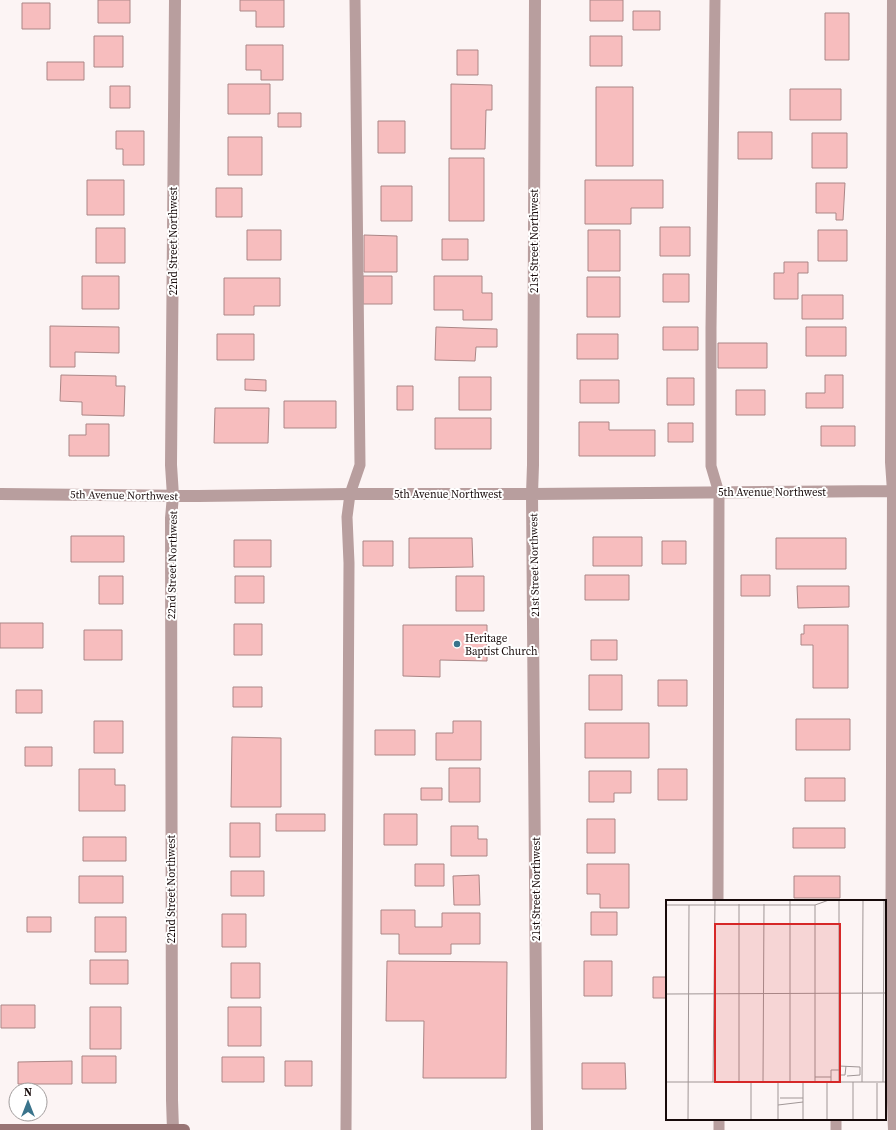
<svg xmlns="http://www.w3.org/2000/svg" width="896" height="1130" font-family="'Source Serif 4',serif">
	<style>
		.building { fill: #f7bdbe; stroke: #ab8686 }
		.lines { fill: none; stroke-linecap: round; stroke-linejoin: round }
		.service { stroke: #b89e9e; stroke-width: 11 }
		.minor { stroke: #b89e9e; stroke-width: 12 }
		.secondary { stroke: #987474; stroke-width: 12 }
		.poi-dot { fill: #3a748c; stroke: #fff; stroke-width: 1.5 }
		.labels { text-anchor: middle; stroke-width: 4; stroke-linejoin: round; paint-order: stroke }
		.street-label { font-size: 11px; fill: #170a0a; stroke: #fff }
		.poi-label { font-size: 11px; fill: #170a0a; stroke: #fff; text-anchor: start }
		.inset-road { fill: none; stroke: #a09696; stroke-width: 1 }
		.view { fill: #d62828; fill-opacity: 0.15; stroke: #d62828; stroke-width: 2 }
		.inset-edge { fill: none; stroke: #170a0a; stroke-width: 2 }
	</style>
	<rect width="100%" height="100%" fill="#fcf4f4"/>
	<path class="building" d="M98 0H130V23H98Z
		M240 0H284V27H256V11H240Z
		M590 0H623V21H590Z
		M22 3H50V29H22Z
		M633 11H660V30H633Z
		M825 13H849V60H825Z
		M94 36H123V67H94Z
		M590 36H622V66H590Z
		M246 45H283V80H261V70H246Z
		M457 50H478V75H457Z
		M47 62H84V80H47Z
		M228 84H270V114H228Z
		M451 84 492 85V110H486L485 149H451Z
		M110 86H130V108H110Z
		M596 87H633V166H596Z
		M790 89H841V120H790Z
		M278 113H301V127H278Z
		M378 121H405V153H378Z
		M116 131H144V165H123V149H116Z
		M738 132H772V159H738Z
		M812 133H847V168H812Z
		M228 137H262V175H228Z
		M449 158H484V221H449Z
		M87 180H124V215H87Z
		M585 180H663V208H631V224H585Z
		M816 183H845L843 220H836V213H816Z
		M381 186H412V221H381Z
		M216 188H242V217H216Z
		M660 227H690V256H660Z
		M96 228H125V263H96Z
		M247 230H281V260H247Z
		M588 230H620V271H588Z
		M818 230H847V261H818Z
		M364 235 397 236V272H364Z
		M442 239H468V260H442Z
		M784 262H808V273H798V299H774V273H784Z
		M663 274H689V302H663Z
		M82 276H119V309H82Z
		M363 276H392V304H363Z
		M434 276H482V293H492V320H463V310H434Z
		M587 277H620V317H587Z
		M224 278H280V306H254V315H224Z
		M802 295H843V319H802Z
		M50 326 119 327V353L75 352V367H50Z
		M436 327 497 329V347H476L475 361 435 360Z
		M663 327H698V350H663Z
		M806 327H846V356H806Z
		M217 334H254V360H217Z
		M577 334H618V359H577Z
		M718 343H767V368H718Z
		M61 375 116 376V386H125L124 416 82 415V402L60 401Z
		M825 375H843V408H806V393H825Z
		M459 377H491V410H459Z
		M667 378H694V405H667Z
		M245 379 266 380V391L245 390Z
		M580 380H619V403H580Z
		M397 386H413V410H397Z
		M736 390H765V415H736Z
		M284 401H336V428H284Z
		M215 408H269L268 443H214Z
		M435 418H491V449H435Z
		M579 422H609V430H655V456H579Z
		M668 423H693V442H668Z
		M86 424H109V456H69V435H86Z
		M821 426H855V446H821Z
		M71 536H124V562H71Z
		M593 537H642V566H593Z
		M409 538H472L473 567 409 568Z
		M776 538H846V569H776Z
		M234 540H271V567H234Z
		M363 541H393V566H363Z
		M662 541H686V564H662Z
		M585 575H629V600H585Z
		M741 575H770V596H741Z
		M99 576H123V604H99Z
		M235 576H264V603H235Z
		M456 576H484V611H456Z
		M797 586H849V607L798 608Z
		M0 623H43V648H0Z
		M234 624H262V655H234Z
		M403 625H487V661L440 660V677L403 676Z
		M804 625H848V688H813V645H801V634H804Z
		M84 630H122V660H84Z
		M591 640H617V660H591Z
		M589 675H622V710H589Z
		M658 680H687V706H658Z
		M233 687H262V707H233Z
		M16 690H42V713H16Z
		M796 719H850V750H796Z
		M94 721H123V753H94Z
		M453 721H481V760H436V733H453Z
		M585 723H649V758H585Z
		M375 730H415V755H375Z
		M232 737 281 738V807H231Z
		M25 747H52V766H25Z
		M449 768H480V802H449Z
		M79 769H115V785H125V811H79Z
		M658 769H687V800H658Z
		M589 771H631V793H614V802H589Z
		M805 778H845V801H805Z
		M421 788H442V800H421Z
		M276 814H325V831H276Z
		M384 814H417V845H384Z
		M587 819H615V853H587Z
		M230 823H260V857H230Z
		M451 826H478V839H487V856H451Z
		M793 828H845V848H793Z
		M83 837H126V861H83Z
		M415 864H444V886H415Z
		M587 864H629V908H600V894H587Z
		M231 871H264V896H231Z
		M479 875 480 905H454L453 876Z
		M79 876H123V903H79Z
		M794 876H840V898H794Z
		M381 910H415V927H442V913H480V944H451V954H399V934H381Z
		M591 912H617V935H591Z
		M222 914H246V947H222Z
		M27 917H51V932H27Z
		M95 917H126V952H95Z
		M90 960H128V984H90Z
		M387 961 507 962 506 1078H423L424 1021H386Z
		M584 961H612V996H584Z
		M231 963H260V998H231Z
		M653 977H667V998H653Z
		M1 1005H35V1028H1Z
		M90 1007H121V1049H90Z
		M228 1007H261V1046H228Z
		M82 1056H116V1083H82Z
		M222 1057H264V1082H222Z
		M72 1061V1084H18V1062Z
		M285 1061H312V1086H285Z
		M582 1063H625L626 1089H582Z"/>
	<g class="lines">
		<path class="service" d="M715 0 711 329V466L719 493 718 901
			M719 1119V1130
			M836 1119V1130
			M346 1130 349 563 347 517 350 494 360 465 355 0"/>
		<path class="minor" d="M535 0 533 465 532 494 537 1130
			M893 0 891 462 893 491 891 1045 894 1130
			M0 494 198 496 350 494H532L896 491
			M173 1130 172 1100 171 518 173 496 171 465 175 0"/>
		<path class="secondary" d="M0 1130H184"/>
	</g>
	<circle class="poi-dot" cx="457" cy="644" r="4"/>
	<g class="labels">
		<g class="street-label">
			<text transform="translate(173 241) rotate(-90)" y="4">22nd Street Northwest</text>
			<text transform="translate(534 241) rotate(-90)" y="4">21st Street Northwest</text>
			<text x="772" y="496">5th Avenue Northwest</text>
			<text x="448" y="498">5th Avenue Northwest</text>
			<text transform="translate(124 495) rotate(1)" y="4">5th Avenue Northwest</text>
			<text transform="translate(172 565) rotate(-89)" y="4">22nd Street Northwest</text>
			<text transform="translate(534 565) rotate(-91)" y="4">21st Street Northwest</text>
			<text transform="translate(171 889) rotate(-90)" y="4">22nd Street Northwest</text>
			<text transform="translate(536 889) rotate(-90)" y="4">21st Street Northwest</text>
		</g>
		<g class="poi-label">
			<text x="465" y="642">Heritage<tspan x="465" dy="13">Baptist Church</tspan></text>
		</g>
	</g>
	<g transform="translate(666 900)">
		<rect width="220" height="220" fill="#fcf4f4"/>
		<path class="inset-road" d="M173 0V182M0 5H149L163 0M0 94 220 93M173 166 194 167V175L181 176M173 175H179L180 166M149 177H165M0 182H220M47 182 49 0M73 182V4M97 182 98 4M124 182V0M137 182V220M149 182V5M165 182V170H173M187 182V220M196 182 197 0M217 182 218 0M211 183V220M114 198H137M112 205 137 202M22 220 23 5M85 220V182M112 220V182M161 220V182"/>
		<path class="view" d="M49 24H174V182H49Z"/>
		<rect width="220" height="220" class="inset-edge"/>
	</g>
	<g transform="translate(28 1102)"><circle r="19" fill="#ffffff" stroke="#a29d9d"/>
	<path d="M0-3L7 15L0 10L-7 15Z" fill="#3a748c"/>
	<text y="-6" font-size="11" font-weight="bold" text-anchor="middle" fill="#170a0a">N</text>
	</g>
</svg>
